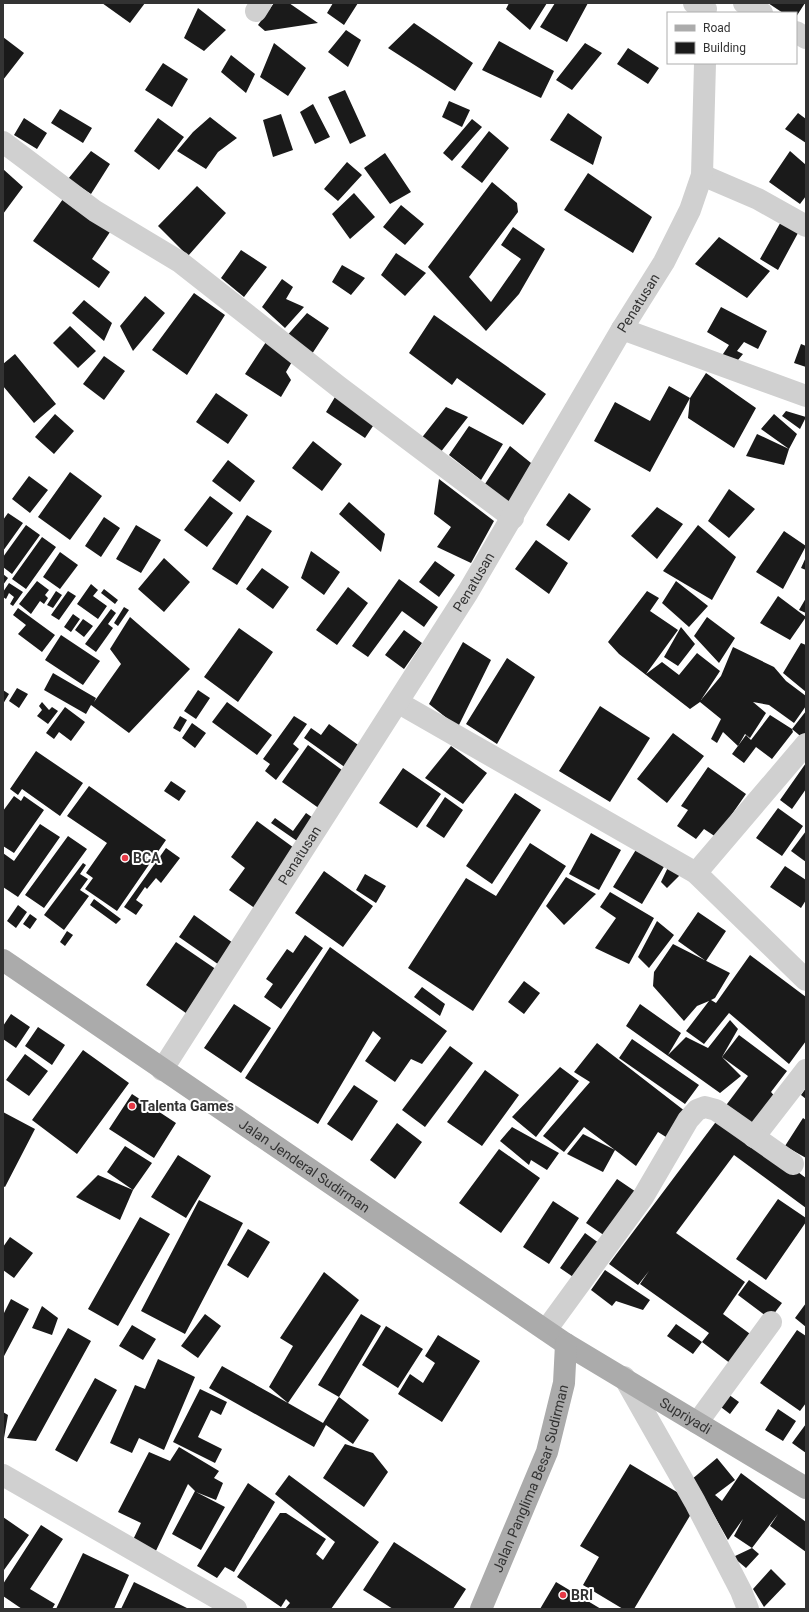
<svg xmlns="http://www.w3.org/2000/svg" width="809" height="1612" font-family="Roboto,sans-serif">
	<style>
		.building { fill: #1a1a1a }
		.lines { fill: none; stroke-linecap: round; stroke-linejoin: round }
		.minor { stroke: #d0d0d0; stroke-width: 22 }
		.major { stroke: #ababab; stroke-width: 22 }
		.poi-dot { fill: #e63946; stroke: #fff; stroke-width: 1.5 }
		.labels { text-anchor: middle; stroke-width: 4; stroke-linejoin: round; paint-order: stroke }
		.street-label { font-size: 14px; fill: #333; stroke: #fff }
		.poi-label { font-size: 14px; font-weight: bold; fill: #333; stroke: #fff; text-anchor: start }
	</style>
	<rect width="100%" height="100%" fill="#fff"/>
	<path class="building" d="M102 3H145L130 23Z
		M274 3H289L318 23 265 31 258 25Z
		M333 3H358L344 25 327 13Z
		M509 3H547L530 30 506 9Z
		M555 3H588L567 42 540 27Z
		M768 3H805L796 17V13H783Z
		M198 8 226 30 204 51 184 38Z
		M414 23 473 63 455 91 388 48Z
		M346 30 361 40 348 67 328 52Z
		M3 37 24 53 3 80Z
		M499 41 554 71 541 98 482 70Z
		M274 43 306 68 288 96 260 77Z
		M585 43 602 53 572 90 556 80Z
		M628 48 659 68 648 84 617 64Z
		M231 55 255 74 246 93 221 72Z
		M163 63 188 79 172 107 145 90Z
		M345 90 366 136 350 144 328 97Z
		M449 101 470 110 462 127 442 117Z
		M313 104 330 137 315 144 300 112Z
		M60 109 92 128 83 143 51 123Z
		M568 113 602 137 593 165 550 140Z
		M798 113 806 119V143L785 129Z
		M281 114 293 150 273 157 263 120Z
		M210 117 237 138 218 152 206 169 177 151 193 132Z
		M24 118 47 133 37 149 14 135Z
		M158 118 184 137 159 170 134 151Z
		M472 119 482 127 452 161 443 153Z
		M489 131 509 148 482 183 461 167Z
		M91 151 110 164 91 194 68 179Z
		M790 151 806 165V196L800 204 769 182Z
		M385 153 411 192 390 204 364 168Z
		M347 162 362 175 338 201 324 189Z
		M3 169 23 187 3 214Z
		M588 173 652 217 633 253 564 210Z
		M492 182 517 203 518 212 469 277 491 302 521 259 501 245 513 227 545 249 519 294 486 331 428 267Z
		M197 186 226 213 188 256 158 226Z
		M354 193 375 217 350 239 332 214Z
		M63 199 110 232 92 259 110 272 99 288 33 241Z
		M401 205 424 224 405 245 383 227Z
		M783 218 798 233 778 270 760 259Z
		M719 237 770 271 747 298 695 264Z
		M241 250 267 267 244 297 221 278Z
		M396 253 426 273 405 296 381 275Z
		M342 265 365 278 351 295 332 282Z
		M282 279 293 287 286 299 304 307 285 328 262 307Z
		M194 293 225 315 187 375 152 350Z
		M145 296 165 313 133 351 120 326Z
		M84 300 112 323 104 341 72 313Z
		M721 307 767 331 758 349 744 342 737 351 743 354 733 366 721 357 729 345 707 332Z
		M307 313 329 328 310 357 285 338Z
		M434 315 546 394 523 425 457 378 452 385 409 353Z
		M70 326 96 351 78 368 53 343Z
		M266 342 293 360 286 372 291 380 281 397 245 374Z
		M801 344 806 346V367L794 363Z
		M15 354 56 404 34 423 3 386V364Z
		M104 356 125 371 104 400 83 384Z
		M706 373 756 408 734 448 688 418 690 398Z
		M669 386 690 398 650 472 594 441 615 402 650 421Z
		M216 393 248 415 228 444 196 422Z
		M335 397 375 423 365 438 326 412Z
		M446 407 468 417 440 453 420 440Z
		M786 411 806 417 800 429 782 416Z
		M55 414 74 431 54 454 35 437Z
		M774 414 797 434 789 449 761 429Z
		M469 426 503 444 481 480 449 455Z
		M757 434 789 449 784 465 746 456Z
		M313 441 342 464 322 491 292 468Z
		M510 446 536 467 508 504 483 487Z
		M228 460 255 481 240 502 212 481Z
		M70 472 102 496 70 540 38 517Z
		M29 476 48 490 30 513 12 499Z
		M439 479 494 521 471 563 437 547 451 527 434 514Z
		M729 489 755 509 729 538 708 521Z
		M569 493 591 509 569 541 546 525Z
		M210 496 233 513 207 547 184 530Z
		M349 502 385 534 381 552 339 514Z
		M657 507 683 524 657 559 631 536Z
		M8 513 23 523 3 551V520Z
		M247 515 272 531 237 585 212 569Z
		M104 517 120 528 101 557 85 546Z
		M26 525 40 535 12 574 3 567V557Z
		M136 525 161 540 141 573 116 559Z
		M698 525 736 557 712 600 663 571Z
		M784 531 806 546 783 589 756 572Z
		M42 537 56 547 26 589 12 579Z
		M536 540 568 563 549 594 515 569Z
		M311 551 340 572 324 595 301 578Z
		M60 552 78 565 60 589 43 577Z
		M806 557V570L801 568Z
		M164 558 190 582 164 612 138 589Z
		M435 561 455 575 439 597 419 582Z
		M262 568 289 587 273 609 246 589Z
		M3 574 8 578 3 585Z
		M399 579 438 607 424 627 402 611 368 657 352 646Z
		M37 581 49 590 45 595 48 598 44 604 40 601 31 614 19 604Z
		M676 581 708 606 689 627 662 603Z
		M9 583 23 592 13 606 10 604 14 597 9 593 6 599 3 597V592Z
		M91 584 98 590 93 596 107 606 98 619 77 604Z
		M348 587 368 603 337 645 316 630Z
		M104 589 118 600 115 604 101 593Z
		M56 591 62 595 53 608 47 605Z
		M68 591 76 596 59 620 51 615Z
		M647 591 659 598 650 611 678 630 646 674 662 662 679 675 697 653 720 671 701 700 721 676 733 647 774 667 786 681 806 696V706L794 723 769 705 753 702 766 713 750 738 745 734 738 746 723 732 717 743 711 739 721 719 700 702 690 709 619 654 608 642Z
		M778 596 806 617 790 640 760 623Z
		M806 598V613L799 610Z
		M124 607 129 610 118 626 114 623Z
		M18 608 55 635 42 652 18 634 26 625 13 615Z
		M111 609 116 613 108 624 113 628 96 652 85 644Z
		M73 614 80 619 71 632 64 627Z
		M130 617 190 669 129 733 91 705 86 714 44 690 53 673 96 698 94 702 121 664 110 649Z
		M707 617 735 638 719 663 694 636Z
		M83 619 93 626 84 637 75 630Z
		M681 627 695 644 678 666 664 657Z
		M239 628 273 652 238 702 204 677Z
		M404 630 422 643 404 669 385 655Z
		M61 635 100 661 83 685 45 660Z
		M463 642 491 660 458 727 429 704Z
		M801 643 806 645V692L783 673Z
		M507 658 535 677 497 744 466 724Z
		M17 688 28 694 19 708 9 701Z
		M3 690 9 694 3 704Z
		M198 690 210 698 196 719 184 711Z
		M42 702 49 710 52 707 58 711 48 724 37 716 42 710 39 706Z
		M227 702 272 735 257 755 212 722Z
		M600 706 650 738 610 802 559 771Z
		M65 707 85 722 71 741 59 732 54 739 46 733Z
		M806 711V738L805 740 792 729Z
		M770 715 792 729 793 732 772 759 756 747 744 763 732 754 746 735 751 740Z
		M180 716 187 720 180 732 173 728Z
		M294 716 307 724 293 744 299 749 276 780 265 771 270 764 263 759Z
		M192 723 206 733 195 748 182 738Z
		M329 724 361 747 346 768 304 738 311 728 321 735Z
		M673 733 704 756 667 803 637 779Z
		M308 745 346 773 320 809 282 782Z
		M451 746 487 773 463 804 425 778Z
		M36 751 83 783 60 816 22 789 18 795 10 789Z
		M806 763V789L792 809 780 800Z
		M708 767 746 794 716 837 704 829 696 839 677 826 688 810 681 806Z
		M403 768 441 794 417 828 379 803Z
		M171 781 186 791 179 801 164 791Z
		M89 786 166 840 117 911 85 889 93 878 86 873 107 843 67 816Z
		M515 793 541 810 492 884 466 866Z
		M14 796 21 801 24 796 44 810 14 853 3 846V811Z
		M445 797 463 810 444 838 426 826Z
		M778 808 803 826 782 856 756 838Z
		M306 813 316 820 300 843 271 823 275 818 293 831Z
		M257 821 301 853 259 911 229 890 245 868 231 857Z
		M40 824 60 837 18 897 3 887V853L14 861Z
		M806 831V862L791 851Z
		M591 833 621 850 599 890 569 874Z
		M68 836 87 849 44 908 25 895Z
		M530 843 566 866 473 1011 408 968 466 878 496 896Z
		M166 848 180 858 161 883 156 878 147 889 145 887 136 900 143 905 136 915 124 907Z
		M637 848 665 865 642 904 613 887Z
		M83 863 86 865 80 874 88 879 80 890 89 896 64 930 44 915Z
		M670 863 685 870 667 888 661 882Z
		M785 866 806 880V900L801 908 770 887Z
		M324 871 373 906 343 947 295 913Z
		M365 874 386 886 376 903 356 890Z
		M566 877 596 894 564 925 546 906Z
		M610 892 654 918 629 964 595 948 616 918 600 907Z
		M94 899 121 919 116 924 90 905Z
		M18 905 27 912 16 928 7 921Z
		M698 912 726 931 706 961 678 941Z
		M30 914 37 919 30 929 23 924Z
		M194 915 240 948 225 969 179 937Z
		M657 921 674 935 649 968 638 957Z
		M67 931 73 935 65 946 60 942Z
		M305 935 323 948 281 1009 264 997 273 984 266 979 287 949 293 953Z
		M176 942 223 974 193 1018 146 985Z
		M673 944 730 973 715 998 711 1000 716 1003 750 955 806 997V1041L789 1064 729 1013 704 1044 686 1031 709 1001 697 1006 684 1021 653 986 654 972Z
		M330 947 447 1031 422 1064 411 1059 395 1082 365 1061 381 1038 373 1031 318 1124 245 1078Z
		M524 981 540 993 524 1014 508 1002Z
		M422 987 445 1004 440 1016 414 997Z
		M234 1004 271 1028 241 1073 204 1048Z
		M640 1004 681 1033 668 1055 686 1037 708 1048 730 1020 738 1029 722 1057 739 1035 787 1071 771 1092 777 1099 753 1130 724 1108 748 1076 722 1057 741 1076 720 1093 626 1026Z
		M11 1014 30 1027 16 1048 3 1039V1026Z
		M38 1027 65 1045 52 1065 25 1046Z
		M632 1039 699 1085 685 1104 619 1058Z
		M597 1043 690 1115 666 1137 658 1132 636 1166 615 1150 603 1172 567 1154 583 1134 615 1150 584 1127 564 1152 543 1136 590 1082 574 1072Z
		M450 1046 473 1063 425 1127 402 1110Z
		M83 1050 129 1083 77 1154 32 1120Z
		M25 1054 48 1071 29 1096 6 1080Z
		M560 1067 579 1081 536 1137 512 1117Z
		M485 1070 519 1095 482 1146 447 1122Z
		M354 1085 378 1101 352 1141 327 1124Z
		M806 1088V1099L801 1095Z
		M132 1094 176 1123 154 1158 109 1129Z
		M3 1112 35 1129 5 1187 3 1186Z
		M721 1115 806 1178V1208L734 1155 676 1233 745 1282 723 1314 757 1339 735 1367 702 1342 693 1354 667 1336 676 1324 702 1342 709 1333 640 1284 649 1271 638 1285 609 1264Z
		M803 1118 806 1120V1158L785 1146Z
		M397 1123 422 1142 395 1179 370 1160Z
		M512 1127 559 1153 547 1170 531 1160 529 1165 500 1141Z
		M125 1146 152 1163 133 1190 120 1220 76 1197 98 1175 133 1190 107 1172Z
		M499 1149 540 1178 501 1233 459 1203Z
		M178 1155 211 1176 186 1218 151 1197Z
		M617 1179 642 1196 611 1240 586 1223Z
		M778 1199 806 1218V1222L766 1280 736 1259Z
		M199 1200 243 1223 185 1334 141 1311Z
		M553 1201 579 1218 549 1264 523 1247Z
		M140 1217 170 1234 118 1326 88 1309Z
		M248 1229 270 1242 248 1278 227 1265Z
		M585 1233 603 1246 579 1281 560 1268Z
		M10 1237 33 1253 14 1278 3 1270V1247Z
		M605 1270 650 1300 643 1310 616 1301 612 1306 591 1290Z
		M324 1272 359 1300 288 1403 323 1423 339 1397 369 1420 353 1444 326 1425 314 1447 209 1388 222 1366 288 1403 269 1387 293 1346 280 1338Z
		M749 1280 782 1303 770 1319 738 1295Z
		M11 1299 29 1309 3 1358V1315Z
		M806 1303V1327L795 1318Z
		M42 1306 58 1318 52 1335 32 1328Z
		M205 1314 221 1326 198 1358 181 1346Z
		M361 1314 381 1326 339 1397 318 1385Z
		M132 1325 156 1339 143 1360 119 1346Z
		M386 1326 423 1349 398 1388 362 1365Z
		M68 1328 91 1341 36 1441 7 1438Z
		M797 1330 806 1336V1403L800 1411 760 1383Z
		M438 1335 480 1361 442 1422 398 1394 410 1374 423 1383 435 1363 425 1356Z
		M158 1359 195 1377 164 1450 139 1438 132 1453 110 1443 135 1385 145 1389Z
		M95 1378 117 1390 77 1462 55 1450Z
		M200 1389 227 1402 221 1415 211 1410 198 1437 222 1449 215 1463 173 1442Z
		M721 1389 739 1402 730 1414 713 1401Z
		M778 1409 796 1421 783 1441 765 1430Z
		M3 1412 8 1415 4 1438H3Z
		M806 1424V1453L792 1443Z
		M345 1444 373 1453 388 1472 364 1507 323 1478Z
		M179 1447 219 1471 214 1478 223 1483 216 1500 196 1492 225 1507 201 1550 172 1534 195 1491 188 1484 153 1557 131 1544 141 1523 118 1512 149 1452 170 1461Z
		M717 1458 735 1480 715 1495 722 1501 741 1473 806 1522V1552L770 1526 778 1514 752 1548 734 1536 743 1519 728 1540 706 1501 691 1480Z
		M630 1464 697 1504 634 1609H623L583 1585 599 1557 580 1546Z
		M289 1475 379 1542 331 1609H285L290 1603 286 1599 281 1607 237 1577 280 1513H286L326 1539 316 1554 323 1560 335 1542 275 1494Z
		M248 1483 275 1502 234 1572 225 1567 217 1578 197 1566Z
		M3 1517 29 1535 4 1570 3 1569Z
		M41 1525 63 1539 30 1589 55 1604 52 1609H22L3 1596V1584Z
		M394 1542 466 1589 453 1609H393L363 1590Z
		M752 1548 759 1554 746 1568 733 1557Z
		M83 1553 129 1575 114 1609H56Z
		M771 1569 786 1584 764 1607 753 1589Z
		M134 1582 189 1609H121Z
		M556 1582 601 1609H540Z"/>
	<g class="lines">
		<g class="minor">
			<path d="M694 3 706 9"/>
			<path d="M744 3 762 13"/>
			<path d="M256 11 261 3"/>
			<path d="M796 32 806 38"/>
			<path d="M3 142 95 211 180 262 339 387 513 518"/>
			<path d="M702 175 758 199 806 226"/>
			<path d="M622 329 806 396"/>
			<path d="M399 703 696 873 806 980"/>
			<path d="M696 873 806 744"/>
			<path id="s1" d="M162 1070 468 592 622 329 664 262 690 210 702 175 705 63"/>
			<path d="M754 1137 806 1070"/>
			<path d="M546 1330 643 1197 688 1120 697 1110 705 1107 716 1110 793 1164"/>
			<path d="M624 1377 695 1502 741 1591 748 1609"/>
			<path d="M697 1423 771 1322"/>
			<path d="M3 1475 236 1609"/>
		</g>
		<g class="major">
			<path id="s2" d="M3 960 566 1344 806 1488"/>
			<path id="s3" d="M481 1609 547 1452 564 1383 566 1344"/>
		</g>
	</g>
	<g class="poi-dot">
		<circle cx="125" cy="858" r="4"/>
		<circle cx="132" cy="1106" r="4"/>
		<circle cx="563" cy="1595" r="4"/>
	</g>
	<g class="labels">
		<g class="street-label">
			<text dy="5" stroke="none"><textPath href="#s1" startOffset="903">Penatusan</textPath></text>
			<text dy="5" stroke="none"><textPath href="#s1" startOffset="579">Penatusan</textPath></text>
			<text dy="5" stroke="none"><textPath href="#s1" startOffset="255">Penatusan</textPath></text>
			<text dy="5" stroke="none"><textPath href="#s2" startOffset="365">Jalan Jenderal Sudirman</textPath></text>
			<text dy="5" stroke="none"><textPath href="#s2" startOffset="821">Supriyadi</textPath></text>
			<text dy="5" stroke="none"><textPath href="#s3" startOffset="140">Jalan Panglima Besar Sudirman</textPath></text>
		</g>
		<g class="poi-label">
			<text x="133" y="863">BCA</text>
			<text x="140" y="1111">Talenta Games</text>
			<text x="571" y="1600">BRI</text>
		</g>
	</g>
	<rect width="809" height="1612" fill="none" stroke="#333333" stroke-width="8"/>
	<rect x="667" y="12" width="130" height="52" fill="#ffffff" stroke="#adadad"/>
	<rect x="675" y="25" width="20" height="6" fill="#ababab" stroke="#adadad"/>
	<text x="703" y="32" font-size="12" fill="#333333">Road</text>
	<rect x="675" y="42" width="20" height="12" fill="#1a1a1a" stroke="#adadad"/>
	<text x="703" y="52" font-size="12" fill="#333333">Building</text>
</svg>
